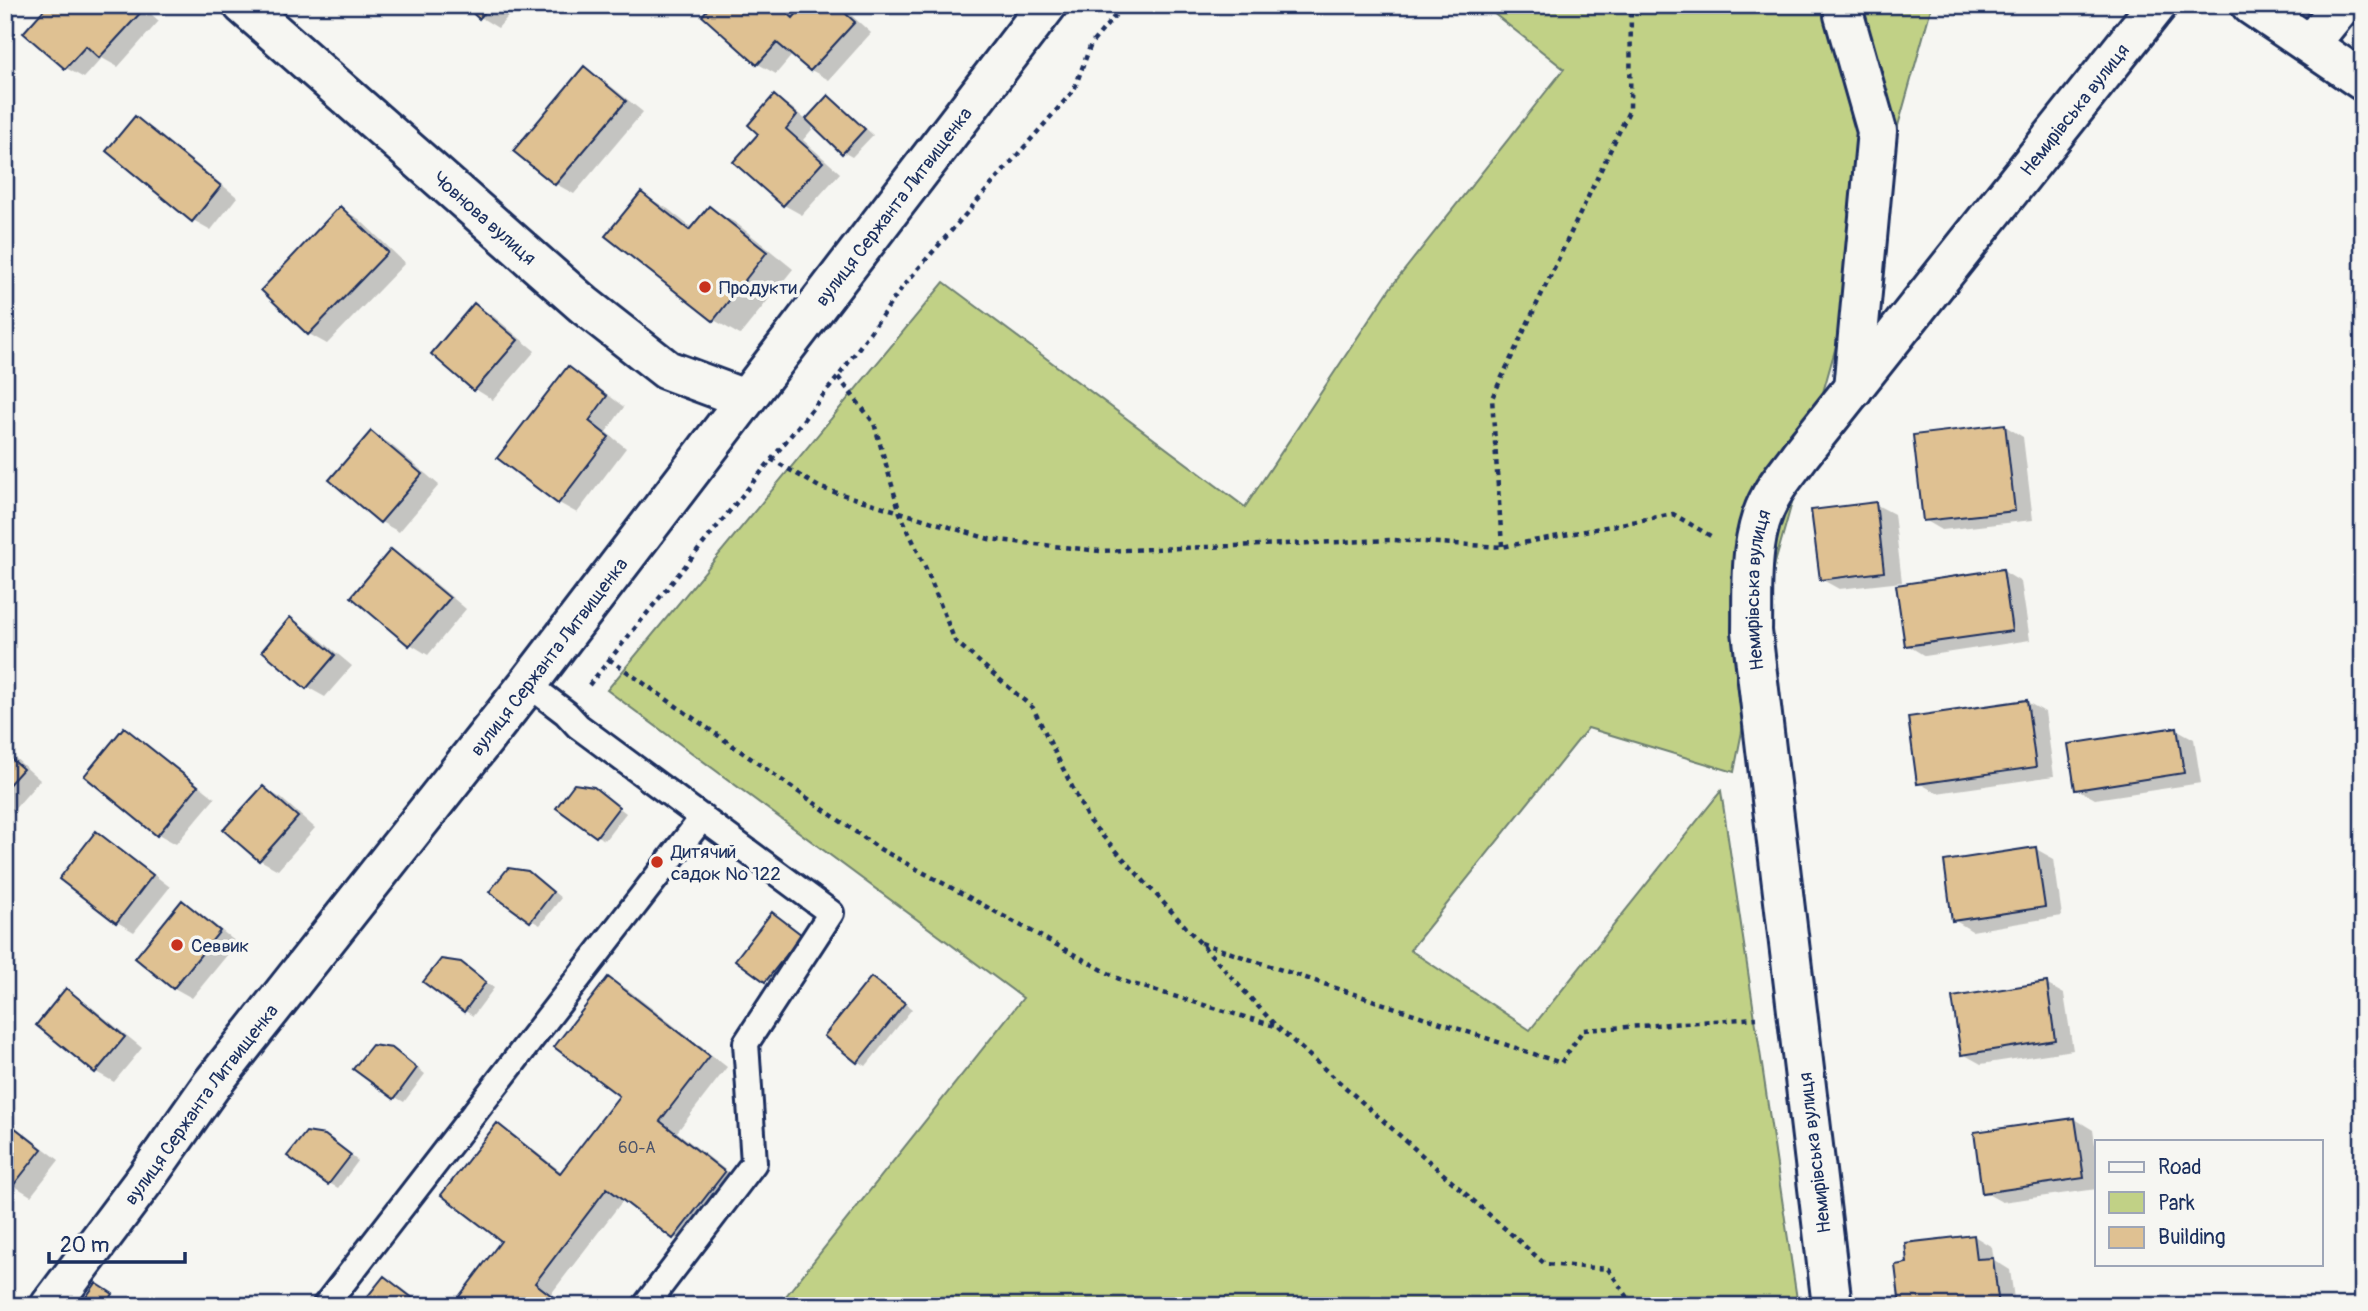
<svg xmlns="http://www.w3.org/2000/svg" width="2368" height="1311" font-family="Pangolin,sans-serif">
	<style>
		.green { fill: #c1d186; stroke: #6e8072; stroke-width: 2 }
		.shadow { fill: #0003 }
		.building { fill: #dfc192; stroke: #1b2f5e; stroke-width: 2 }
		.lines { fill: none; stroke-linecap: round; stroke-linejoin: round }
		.service-casing { stroke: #1b2f5e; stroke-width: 30 }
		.minor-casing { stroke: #1b2f5e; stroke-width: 44 }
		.secondary-casing { stroke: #1b2f5e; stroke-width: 44 }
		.path { stroke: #1b2f5e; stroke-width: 4.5; stroke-dasharray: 5 5; stroke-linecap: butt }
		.service { stroke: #f6f6f2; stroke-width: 24 }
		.minor { stroke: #f6f6f2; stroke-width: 38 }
		.secondary { stroke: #f6f6f2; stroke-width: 38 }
		.poi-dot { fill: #c8321e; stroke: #f6f6f2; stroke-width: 2.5 }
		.labels { text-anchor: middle; stroke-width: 7; stroke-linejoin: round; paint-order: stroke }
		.number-label { font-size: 16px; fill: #4c546b }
		.street-label { font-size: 19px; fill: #1b2f5e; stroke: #f6f6f2 }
		.poi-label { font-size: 19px; fill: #1b2f5e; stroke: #f6f6f2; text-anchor: start }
	</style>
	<rect width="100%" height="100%" fill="#f6f6f2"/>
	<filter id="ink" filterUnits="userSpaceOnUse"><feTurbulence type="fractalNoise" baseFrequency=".0143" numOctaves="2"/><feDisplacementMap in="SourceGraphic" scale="14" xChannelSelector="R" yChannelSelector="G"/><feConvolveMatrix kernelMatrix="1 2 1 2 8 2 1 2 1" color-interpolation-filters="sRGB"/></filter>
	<g filter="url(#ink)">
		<path class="green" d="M1483 5H1932L1775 563 1734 772 1588 728 1410 950 1530 1030 1721 791 1798 1306H778L1023 998 607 690 944 282 1245 507 1391 287 1564 69Z"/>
		<path class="shadow" d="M50 5H141L159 21 118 67 102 58 84 78 66 68Z
			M466 5H518L498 28 480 17Z
			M713 5H782L796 17 806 5H840L871 33 829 80 811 70 793 54 776 74 758 64Z
			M855 5H868L864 10Z
			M1312 5H1327L1322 11Z
			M584 69 602 79 643 112 574 194 556 184 516 151Z
			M775 97 792 108 807 121 829 97 837 102 873 135 852 157 843 152 815 126 803 140 840 173 802 215 784 205 761 134Z
			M135 119 153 129 237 197 211 230 193 220Z
			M642 194 668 209 693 229 709 208 736 223 793 269 740 335 714 320Z
			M341 209 359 219 405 263 327 344 309 334 263 290Z
			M474 305 492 315 535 351 493 400 475 389Z
			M568 368 586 378 624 407 606 432 626 448 577 513 559 503Z
			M2005 426 2023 437 2033 520 1942 530 1925 520Z
			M371 433 389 443 439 485 399 532 381 522 331 479Z
			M1875 504 1894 514 1902 582 1839 589 1821 579Z
			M391 551 409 561 466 609 428 655 410 644Z
			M2003 571 2021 582 2030 640 1925 656 1907 645Z
			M291 619 309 630 352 666 325 697 307 687Z
			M2027 702 2045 712 2054 776 1937 793 1919 783Z
			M124 729 142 740 215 798 176 844 158 834Z
			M2176 729 2194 739 2201 783 2095 799 2077 789Z
			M5 749 40 780 12 812 5 808Z
			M263 788 281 798 315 828 278 870 260 860 226 830Z
			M593 788 626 813 605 840 597 836Z
			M96 834 114 844 170 887 134 932 117 922Z
			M2036 849 2054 859 2062 916 1972 931 1954 920Z
			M537 878 561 898 540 925 531 920Z
			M182 902 200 913 237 943 192 998 174 988 137 958Z
			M773 914 810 941 775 986 738 960Z
			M460 963 494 988 473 1016 465 1011Z
			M609 979 627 989 727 1067 677 1132 742 1183 692 1248 674 1237 624 1199 551 1294 567 1306H454L504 1241 497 1126 515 1136 563 1173 621 1096Z
			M880 984 912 1009 866 1066 858 1061Z
			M2046 984 2064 994 2073 1050 1981 1064 1963 1054Z
			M66 990 84 1001 142 1048 114 1082 96 1072Z
			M401 1055 425 1074 404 1102 395 1097Z
			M5 1119 59 1160 31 1196 5 1180Z
			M2075 1119 2093 1130 2097 1158V1189L2002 1202 1984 1192Z
			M325 1136 358 1161 338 1188 329 1183Z
			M5 1224 13 1231 5 1241Z
			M1974 1236 1992 1247 1994 1260 2010 1270 2015 1306H1902L1909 1265Z
			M384 1278 402 1288 425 1306H363Z
			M105 1290 120 1301 117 1306H82Z"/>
		<path class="building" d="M48 5H137L143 10 99 58 86 46 65 69 23 33Z
			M464 5H491L479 19Z
			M711 5H778L793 18 804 5H836L855 22 810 71 777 43 757 65 702 16Z
			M584 66 626 101 555 185 513 151Z
			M774 95 797 115 786 129 823 162 783 206 733 162 758 134 748 125Z
			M828 95 865 129 842 154 806 119Z
			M135 116 221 186 192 222 106 151Z
			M641 192 689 230 709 206 767 252 713 321 605 236Z
			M340 206 388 252 308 335 261 290Z
			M474 303 518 340 474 391 431 354Z
			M568 366 607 396 589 421 609 437 558 504 497 458Z
			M2005 424 2015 511 1923 521 1913 435Z
			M371 431 422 474 380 523 329 480Z
			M1876 502 1884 572 1820 580 1811 510Z
			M391 549 450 598 409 646 351 597Z
			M2003 569 2012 631 1905 646 1896 585Z
			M290 617 335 655 306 689 262 651Z
			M2027 700 2036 767 1917 784 1908 717Z
			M124 727 198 786 157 836 84 776Z
			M2177 727 2184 773 2075 790 2068 744Z
			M5 753 23 769 5 789Z
			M574 784 594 787 619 807 596 837 556 808Z
			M263 786 298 817 259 861 223 830Z
			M96 831 153 875 116 923 59 879Z
			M2036 847 2045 907 1952 921 1944 861Z
			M508 868 528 871 553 892 530 922 489 892Z
			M182 900 220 931 173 989 135 958Z
			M772 912 802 935 765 982 735 960Z
			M441 959 461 962 486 982 464 1012 423 982Z
			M608 977 710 1056 660 1121 725 1172 673 1239 607 1188 535 1283 565 1306H452L501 1241 441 1195 497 1123 560 1173 619 1096 554 1047Z
			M871 977 905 1003 857 1063 824 1036Z
			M2047 982 2055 1040 1961 1055 1952 997Z
			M66 988 125 1037 95 1073 36 1025Z
			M372 1045 392 1048 417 1068 394 1099 353 1069Z
			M2075 1118 2084 1178 1982 1193 1974 1132Z
			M5 1120 42 1149 12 1187 5 1182Z
			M306 1132 325 1135 351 1155 328 1185 287 1156Z
			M1974 1235 1977 1259 1993 1258 1999 1306H1900L1895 1265 1907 1263 1905 1243Z
			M384 1276 423 1306H360Z
			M96 1283 113 1294 105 1306H80Z"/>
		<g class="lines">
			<defs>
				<path id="service" d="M528 684 566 713 578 726 831 913 746 1043 754 1163 645 1306
					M325 1306 703 817"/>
				<g id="minor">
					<path id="s1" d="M243 5 584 305 667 370 745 399"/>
					<path d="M1844 5V15L1877 131 1853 389"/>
					<path d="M2251 5 2363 81"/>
					<path d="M2310 44 2342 5"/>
					<path id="s2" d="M1832 1306 1752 631C1753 586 1748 537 1771 496 1779 481 1791 468 1800 455L2157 5"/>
				</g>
				<g id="secondary">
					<path id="s3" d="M50 1306 146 1178 212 1084 528 684 1047 5"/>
				</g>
			</defs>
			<use href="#service" class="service-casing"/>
			<use href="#minor" class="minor-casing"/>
			<use href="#secondary" class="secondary-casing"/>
			<path class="path" d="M838 377 874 423 900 513 926 569 955 641 1033 708 1089 821 1276 1026 1545 1264 1608 1269 1634 1306
				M771 459 821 488 989 539 1100 551 1393 540 1502 547 1673 514 1714 538
				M1502 546 1492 398 1630 109 1631 5
				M609 659 880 849 1123 981 1275 1026
				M589 685 838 377 904 285 1074 90 1091 44 1124 5
				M1201 943 1561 1063 1583 1030 1757 1018"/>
			<use href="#service" class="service"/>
			<use href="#minor" class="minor"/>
			<use href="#secondary" class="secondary"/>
		</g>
	</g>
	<g class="poi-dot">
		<circle cx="705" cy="287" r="7"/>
		<circle cx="657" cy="862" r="7"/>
		<circle cx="177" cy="945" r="7"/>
	</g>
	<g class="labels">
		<g class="number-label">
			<text x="637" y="1153">60-А</text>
		</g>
		<g class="street-label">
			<text dy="7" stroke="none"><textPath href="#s2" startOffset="1309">Немирівська вулиця</textPath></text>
			<text dy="7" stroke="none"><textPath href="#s3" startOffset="1386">вулиця Сержанта Литвищенка</textPath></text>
			<text dy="7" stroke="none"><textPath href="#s1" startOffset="322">Човнова вулиця</textPath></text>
			<text dy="7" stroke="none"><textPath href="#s2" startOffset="721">Немирівська вулиця</textPath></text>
			<text dy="7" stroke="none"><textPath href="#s3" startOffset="819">вулиця Сержанта Литвищенка</textPath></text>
			<text dy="7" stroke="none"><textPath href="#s3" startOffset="252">вулиця Сержанта Литвищенка</textPath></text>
			<text transform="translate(1814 1153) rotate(-97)" y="7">Немирівська вулиця</text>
		</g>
		<g class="poi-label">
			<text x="719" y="294">Продукти</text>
			<text x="671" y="858">Дитячий<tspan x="671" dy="22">садок № 122</tspan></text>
			<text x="191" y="952">Севвик</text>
		</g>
	</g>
	<rect width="2368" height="1311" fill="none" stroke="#f6f6f2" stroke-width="28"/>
	<rect x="14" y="14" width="2340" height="1283" fill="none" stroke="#1b2f5e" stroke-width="2.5" filter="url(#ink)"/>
	<rect x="2095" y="1140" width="228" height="126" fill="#f6f6f2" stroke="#9ea6b7" stroke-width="2"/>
	<rect x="2109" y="1162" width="35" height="10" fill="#f6f6f2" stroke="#9ea6b7" stroke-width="2"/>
	<text x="2158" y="1174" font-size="21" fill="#1b2f5e">Road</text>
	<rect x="2109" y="1192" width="35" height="21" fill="#c1d186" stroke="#9ea6b7" stroke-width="2"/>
	<text x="2158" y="1210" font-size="21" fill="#1b2f5e">Park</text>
	<rect x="2109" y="1227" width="35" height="21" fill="#dfc192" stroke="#9ea6b7" stroke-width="2"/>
	<text x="2158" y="1244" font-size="21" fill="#1b2f5e">Building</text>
	<path d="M49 1252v10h136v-10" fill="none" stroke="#1b2f5e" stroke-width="3.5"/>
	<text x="60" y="1252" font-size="21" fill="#1b2f5e" stroke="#f6f6f2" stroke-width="5" paint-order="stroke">20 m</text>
</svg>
